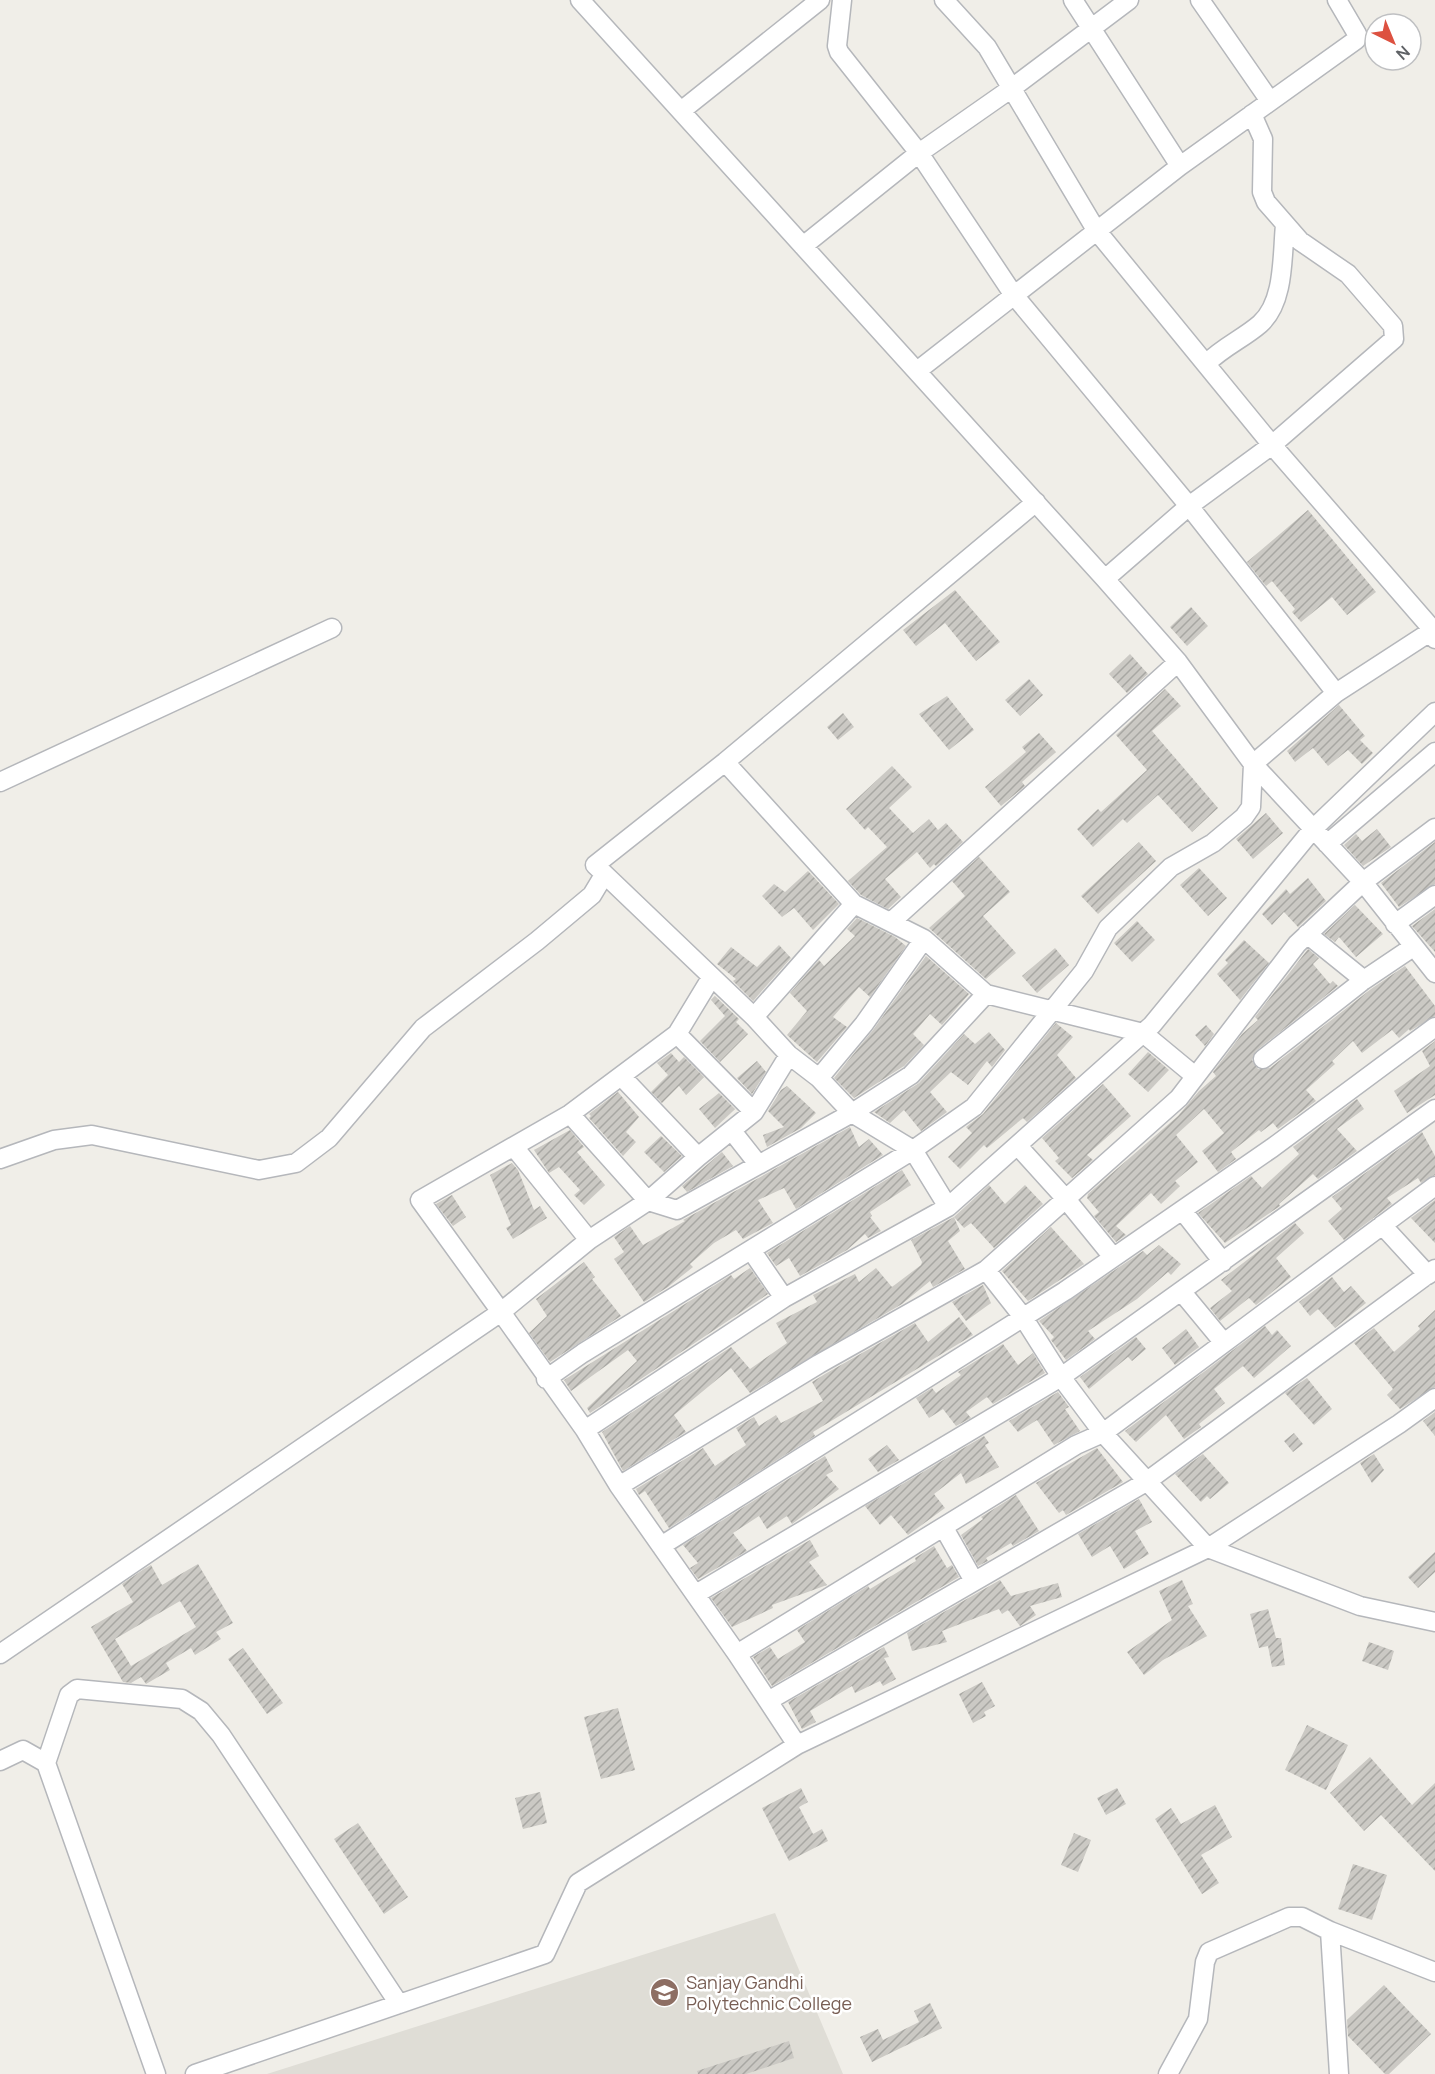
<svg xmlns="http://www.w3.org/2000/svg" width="1435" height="2074" font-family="Manrope,sans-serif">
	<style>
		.education { fill: #dfddd6 }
		.building { fill: url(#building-hatch); fill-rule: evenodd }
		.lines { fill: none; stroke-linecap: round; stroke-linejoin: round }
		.minor-casing { stroke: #b5b7bb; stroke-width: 21 }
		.minor { stroke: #fff; stroke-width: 18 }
		.labels { text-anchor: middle; stroke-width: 5; stroke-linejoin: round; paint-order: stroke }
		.education-label { font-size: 18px; fill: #785e54; stroke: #fff; text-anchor: start }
	</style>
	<defs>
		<pattern id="building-hatch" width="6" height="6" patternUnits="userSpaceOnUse" patternTransform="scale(1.5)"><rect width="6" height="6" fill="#cbc9c4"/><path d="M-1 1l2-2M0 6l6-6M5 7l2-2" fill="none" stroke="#a8a7a3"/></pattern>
	</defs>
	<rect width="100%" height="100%" fill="#f0eee8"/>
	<path class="education" d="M775 1913 843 2074H267Z"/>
	<path class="building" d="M1308 510 1376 592 1347 615 1332 597 1301 622 1292 612 1295 609 1272 581 1266 586 1247 562Z
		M955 590 1000 642 976 661 945 623 916 646 903 630Z
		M1191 607 1208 626 1187 646 1170 627Z
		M1130 654 1148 674 1127 693 1109 674Z
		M1029 679 1043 695 1020 716 1005 700Z
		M1165 689 1181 706 1152 731 1218 808 1192 832 1158 795 1127 823 1123 819 1093 847 1077 829 1098 809 1101 812 1147 770 1116 735Z
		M947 696 974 730 949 750 919 714Z
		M1339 705 1365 736 1360 740 1373 753 1362 764 1348 750 1328 766 1313 748 1295 762 1287 751Z
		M843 713 854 727 838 740 827 727Z
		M1039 733 1056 752 1022 782 1025 786 1001 806 985 787 1026 752 1022 747Z
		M892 766 912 787 889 808 913 833 929 819 938 830 946 823 963 842 936 866 934 864 930 868 917 852 885 879 901 897 888 909 861 895 848 881 887 847 868 827 865 830 846 809Z
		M1266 813 1283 833 1253 859 1236 839Z
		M1377 829 1391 847 1363 866 1344 845 1356 834 1362 841Z
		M1139 842 1156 861 1098 914 1081 896Z
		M1435 842V884L1399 907 1381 883Z
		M979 857 1010 892 983 916 1016 953 986 979 929 928 965 896 952 881Z
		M1199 868 1227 898 1208 916 1180 885Z
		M808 871 839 904 813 930 794 908 782 917 762 896 774 884 785 892Z
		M1308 878 1326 901 1298 927 1284 912 1272 925 1262 914 1286 889 1290 894Z
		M1355 905 1383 934 1356 957 1339 937 1335 942 1324 934Z
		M1435 909V952L1412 926Z
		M857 918 895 937 906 946 870 997 859 987 833 1017 847 1027 817 1062 787 1035 807 1011 790 993 819 960 824 966 855 936 847 929Z
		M1137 921 1155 940 1132 962 1114 943Z
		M1244 940 1269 963 1240 1000 1217 974 1228 963 1225 960Z
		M779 945 791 958 753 1001 733 981 736 979 717 964 731 947 757 967Z
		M1055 948 1069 965 1037 993 1022 976Z
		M1308 949 1319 958 1313 964 1330 984 1333 981 1338 986 1256 1051 1252 1060 1258 1069 1270 1068 1371 989 1405 966 1435 1006V1016L1410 1031 1409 1029 1399 1038 1392 1030 1362 1053 1353 1041 1332 1061 1335 1064 1306 1090 1316 1101 1278 1129 1273 1123 1261 1132 1259 1130 1231 1152 1236 1159 1218 1172 1202 1151 1224 1133 1204 1109 1176 1135 1198 1162 1175 1181 1180 1186 1161 1204 1151 1193 1116 1226 1126 1235 1116 1242 1094 1216 1099 1212 1087 1198 1088 1194 1178 1116 1199 1091 1216 1076 1213 1072 1242 1034 1258 1020 1255 1017Z
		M926 956 969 994 942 1025 930 1014 913 1034 924 1045 904 1066 854 1098 834 1078 873 1030Z
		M715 996 739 1019 736 1022 748 1034 720 1062 700 1041 725 1016 711 1000Z
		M1056 1023 1073 1037 1057 1055 1076 1078 1027 1122 1023 1118 987 1148 984 1145 960 1169 948 1157 972 1133 966 1127 983 1114Z
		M1206 1025 1214 1034 1205 1046 1195 1035Z
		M989 1032 1005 1050 992 1067 987 1061 968 1085 951 1072 930 1092 947 1112 921 1131 904 1110 890 1123 874 1112 919 1083 964 1034 975 1044Z
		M1435 1041V1095L1407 1113 1394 1091 1430 1066 1422 1051Z
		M1148 1052 1169 1070 1148 1092 1128 1074Z
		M671 1053 679 1062 684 1057 704 1077 686 1095 679 1086 662 1103 651 1092 668 1075 657 1063Z
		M757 1061 766 1072 752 1094 737 1078Z
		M1103 1084 1131 1116 1087 1155 1093 1160 1072 1178 1055 1161 1059 1158 1042 1138Z
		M787 1086 816 1113 801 1128 767 1147 763 1135 784 1127 768 1111 781 1090Z
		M618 1092 639 1117 626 1132 636 1142 623 1156 589 1118 591 1116 589 1114Z
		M719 1093 735 1109 715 1128 699 1109Z
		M1357 1099 1364 1109 1337 1129 1357 1151 1318 1179 1313 1174 1279 1204 1280 1206 1225 1243 1198 1213 1251 1176 1262 1188 1299 1154 1293 1147Z
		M850 1127 859 1147 869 1139 883 1155 796 1209 784 1188 758 1200 773 1223 743 1239 736 1230 714 1243 690 1264 693 1267 668 1287 644 1302 614 1259 624 1252 614 1237 630 1226 643 1245 685 1221 683 1220Z
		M570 1130 584 1147 577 1152 605 1185 584 1205 574 1195 580 1190 559 1167 549 1173 534 1150Z
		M1422 1132 1435 1156V1175L1421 1183 1418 1178 1387 1198 1392 1204 1344 1240 1328 1221 1342 1209 1332 1197Z
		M661 1136 682 1156 664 1172 644 1152Z
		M722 1152 733 1166 687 1192 682 1186Z
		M512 1163 518 1170 534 1210 540 1206 547 1218 513 1239 506 1228 511 1225 490 1175Z
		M902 1170 911 1185 870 1212 872 1216 870 1217 881 1231 868 1238 865 1234 847 1250 800 1276 789 1258 776 1266 767 1253Z
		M989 1185 1005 1204 1025 1185 1043 1204 994 1248 971 1223 964 1228 954 1217 960 1231 948 1241 965 1269 933 1287 930 1281 902 1304 750 1393 731 1368 674 1415 686 1432 623 1471 602 1432 731 1347 750 1369 787 1343 776 1323 817 1302 813 1295 855 1274 859 1282 876 1268 892 1287 921 1265 922 1262 911 1240 954 1217Z
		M452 1195 466 1217 453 1226 436 1204Z
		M1435 1200V1243L1411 1218Z
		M1295 1223 1304 1233 1276 1258 1291 1277 1256 1305 1249 1298 1220 1321 1210 1308 1232 1291 1221 1280Z
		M1051 1227 1084 1264 1028 1301 1002 1271Z
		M1159 1245 1181 1264 1171 1275 1168 1272 1137 1299 1088 1331 1095 1339 1066 1360 1051 1340 1054 1337 1039 1321 1143 1251 1147 1255Z
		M584 1262 595 1277 592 1279 621 1316 550 1362 529 1333 547 1316 536 1299Z
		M750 1268 768 1294 590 1413 587 1408 637 1361 628 1350 571 1391 564 1380 731 1275 734 1279Z
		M1332 1277 1344 1292 1351 1286 1366 1303 1335 1328 1318 1309 1310 1316 1299 1302Z
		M983 1285 991 1303 966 1321 952 1302Z
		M1435 1310V1387L1400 1409 1387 1395 1393 1389 1354 1343 1374 1328 1394 1352 1420 1329 1418 1326Z
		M959 1317 973 1335 813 1432 815 1436 669 1528 645 1491 639 1495 636 1489 703 1448 715 1466 746 1445 736 1428 754 1417 759 1426 776 1415 781 1423 823 1401 812 1382 825 1374 915 1323 928 1342Z
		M1265 1326 1272 1335 1277 1330 1291 1346 1254 1378 1243 1366 1214 1389 1225 1403 1199 1424 1201 1427 1184 1439 1166 1415 1136 1442 1125 1431Z
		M1186 1329 1199 1347 1175 1365 1162 1348Z
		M1136 1337 1146 1349 1132 1361 1128 1357 1089 1389 1080 1377Z
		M1003 1344 1018 1365 1033 1353 1045 1373 993 1404 987 1397 966 1412 971 1418 956 1426 943 1409 929 1418 916 1398 932 1388 936 1393 961 1375 958 1372Z
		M1307 1378 1332 1409 1314 1425 1285 1393Z
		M1058 1392 1069 1407 1065 1409 1080 1431 1054 1445 1037 1420 1018 1432 1009 1421Z
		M1435 1412V1436L1423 1421Z
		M1294 1433 1303 1444 1293 1452 1284 1441Z
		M984 1436 989 1443 985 1445 999 1467 966 1484 961 1473 934 1494 945 1508 908 1535 891 1515 880 1525 865 1506Z
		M887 1445 899 1460 878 1472 868 1459Z
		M1097 1448 1123 1482 1066 1515 1063 1510 1059 1513 1036 1483Z
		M1203 1454 1229 1483 1210 1499 1207 1496 1201 1502 1175 1474Z
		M1374 1454 1384 1470 1372 1483 1360 1463Z
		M825 1456 833 1471 826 1475 839 1489 792 1524 787 1516 767 1529 759 1516 733 1533 747 1551 698 1579 690 1568 698 1563 683 1545Z
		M1016 1495 1039 1531 1013 1546 1011 1543 986 1558 988 1561 978 1566 961 1535 983 1519 981 1517Z
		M1139 1499 1152 1522 1135 1531 1149 1554 1124 1569 1110 1546 1092 1557 1078 1534Z
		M810 1540 819 1556 809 1562 827 1585 772 1605 773 1608 732 1627 711 1598Z
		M934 1546 947 1568 952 1565 959 1577 772 1686 753 1657 770 1647 778 1659 805 1642 797 1630 868 1586 870 1589 916 1561 915 1558Z
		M1435 1552V1572L1418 1588 1408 1577Z
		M198 1564 233 1623 216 1632 221 1639 195 1655 191 1648 166 1663 170 1670 146 1684 141 1677 131 1683 123 1682 91 1627 133 1602 122 1584 144 1569 151 1565 162 1585ZM180 1601 196 1627 131 1666 115 1639Z
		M1000 1580 1011 1596 1058 1583 1062 1597 1030 1606 1036 1615 1020 1626 1008 1610 1002 1614 999 1609 942 1631 947 1642 912 1651 907 1633Z
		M1182 1580 1193 1604 1188 1606 1207 1636 1163 1660 1144 1675 1127 1652 1172 1620 1159 1591Z
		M1268 1609 1276 1638H1281L1285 1665 1272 1667 1268 1646 1259 1648 1250 1614Z
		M1369 1642 1394 1651 1388 1670 1362 1661Z
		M884 1647 889 1657 884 1658 896 1679 883 1686 880 1681 855 1693 852 1686 810 1711 816 1722 802 1729 788 1702Z
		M243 1648 283 1703 267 1714 228 1659Z
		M982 1682 995 1706 984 1712 986 1716 973 1723 959 1694Z
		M618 1708 635 1770 601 1779 584 1717Z
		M1307 1725 1348 1745 1326 1790 1285 1770Z
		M1370 1757 1412 1805 1435 1783V1871L1381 1815 1364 1831 1330 1793Z
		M801 1788 808 1802 799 1807 813 1834 822 1829 828 1841 789 1861 762 1808Z
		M1117 1788 1126 1804 1106 1815 1097 1798Z
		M540 1792 547 1823 523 1829 515 1798Z
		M1215 1805 1232 1837 1201 1855 1219 1883 1202 1894 1155 1819 1171 1808 1181 1824Z
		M358 1823 408 1897 384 1914 334 1839Z
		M1074 1833 1091 1840 1078 1872 1061 1865Z
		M1353 1864 1387 1875 1372 1920 1338 1909Z
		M1384 1985 1431 2034 1389 2074H1385L1348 2036 1347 2020Z
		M930 2003 942 2028 872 2062 860 2037 878 2029 883 2040 919 2022 914 2011Z
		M789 2041 794 2058 746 2074H698L697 2071Z"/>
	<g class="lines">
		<defs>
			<path id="minor" d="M580 0 1105 579 1178 662 1253 764 1363 882 1435 973
				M842 0 837 46 839 52 919 153 1013 294 1189 506 1336 693
				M944 0 987 47 1096 230 1272 445 1433 630 1435 639
				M1200 0 1270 101
				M681 111 820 0
				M1180 166 1356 40 1357 34 1337 0
				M803 246 919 153 1012 88 1129 0
				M1207 363C1223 347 1244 338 1260 324 1285 302 1282 255 1285 225
				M917 371 1180 166 1073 0
				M1105 579 1189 506 1272 445 1394 339 1393 326 1348 274 1300 241 1266 202 1262 192 1263 139 1252 114
				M725 762 854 904
				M0 782 332 628
				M1327 844 1435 752
				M891 922 1178 662
				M1395 924 1435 895
				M1307 934 1364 980
				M924 939 986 994 1143 1033 1195 1076
				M754 1017 595 865 725 762 1036 502
				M677 1034 754 1112
				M789 1055 754 1017 854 904 924 939 864 1024 819 1078
				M1263 1059 1364 980 1413 947
				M621 1076 698 1157
				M570 1114 648 1201 677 1210 852 1113 911 1075 986 994
				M732 1131 758 1164
				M1018 1146 1065 1198 1113 1257
				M514 1147 589 1240
				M0 1159 54 1140 92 1135 259 1170 296 1163 329 1138 423 1028 537 941 592 895 604 875
				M948 1207 913 1150 852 1113 819 1078 789 1055 754 1112 698 1157 648 1201 589 1240 501 1312 585 1430 619 1486 737 1654 797 1745 1208 1548 1399 1424 1435 1398
				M1182 1210 1223 1262
				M1382 1225 1428 1275
				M751 1250 784 1298
				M986 1270 1023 1317 1061 1377 1103 1433 1208 1548 1360 1606 1435 1622
				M1181 1291 1224 1343
				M546 1379 583 1353 913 1150 974 1107 1084 971 1108 928 1171 867 1213 843 1244 817 1251 807 1253 764 1336 693 1433 630
				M585 1430 784 1298 948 1207 1152 1025 1313 829 1435 712
				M619 1486 819 1364 986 1270 1179 1098 1297 944 1363 882 1435 828
				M944 1528 974 1581
				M661 1546 1065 1291 1272 1148 1435 1027
				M696 1594 1061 1377 1435 1109
				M0 1654 501 1312 420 1200 570 1114 677 1034 711 978
				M737 1654 1076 1445 1103 1433 1435 1186
				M768 1701 1146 1482 1435 1269
				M0 1761 23 1750 46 1763
				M156 2074 46 1763 69 1695 77 1689 182 1699 201 1711 221 1735 399 2004
				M195 2074 545 1954 578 1883 797 1745
				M1168 2074 1198 2019 1205 1962 1209 1952 1289 1917H1302L1330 1931
				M1339 2074 1330 1931 1435 1972"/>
		</defs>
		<use href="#minor" class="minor-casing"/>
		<use href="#minor" class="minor"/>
	</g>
	<defs>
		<symbol id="university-disc" viewBox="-11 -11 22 22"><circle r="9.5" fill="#8d6e63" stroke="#fff"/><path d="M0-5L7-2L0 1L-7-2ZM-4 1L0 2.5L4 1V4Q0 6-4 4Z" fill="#fff"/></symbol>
	</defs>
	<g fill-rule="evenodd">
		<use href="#university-disc" x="648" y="1976" width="33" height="33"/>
	</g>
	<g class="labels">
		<g class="education-label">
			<text x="686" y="1989">Sanjay Gandhi<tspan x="686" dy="21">Polytechnic College</tspan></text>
		</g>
	</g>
	<g transform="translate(1393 42) rotate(137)"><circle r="28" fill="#ffffff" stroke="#bfc0c2" stroke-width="1.5"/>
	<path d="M0-4.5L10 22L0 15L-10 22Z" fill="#dd5140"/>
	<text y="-9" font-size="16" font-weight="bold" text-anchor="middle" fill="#5f6266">N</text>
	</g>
</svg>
